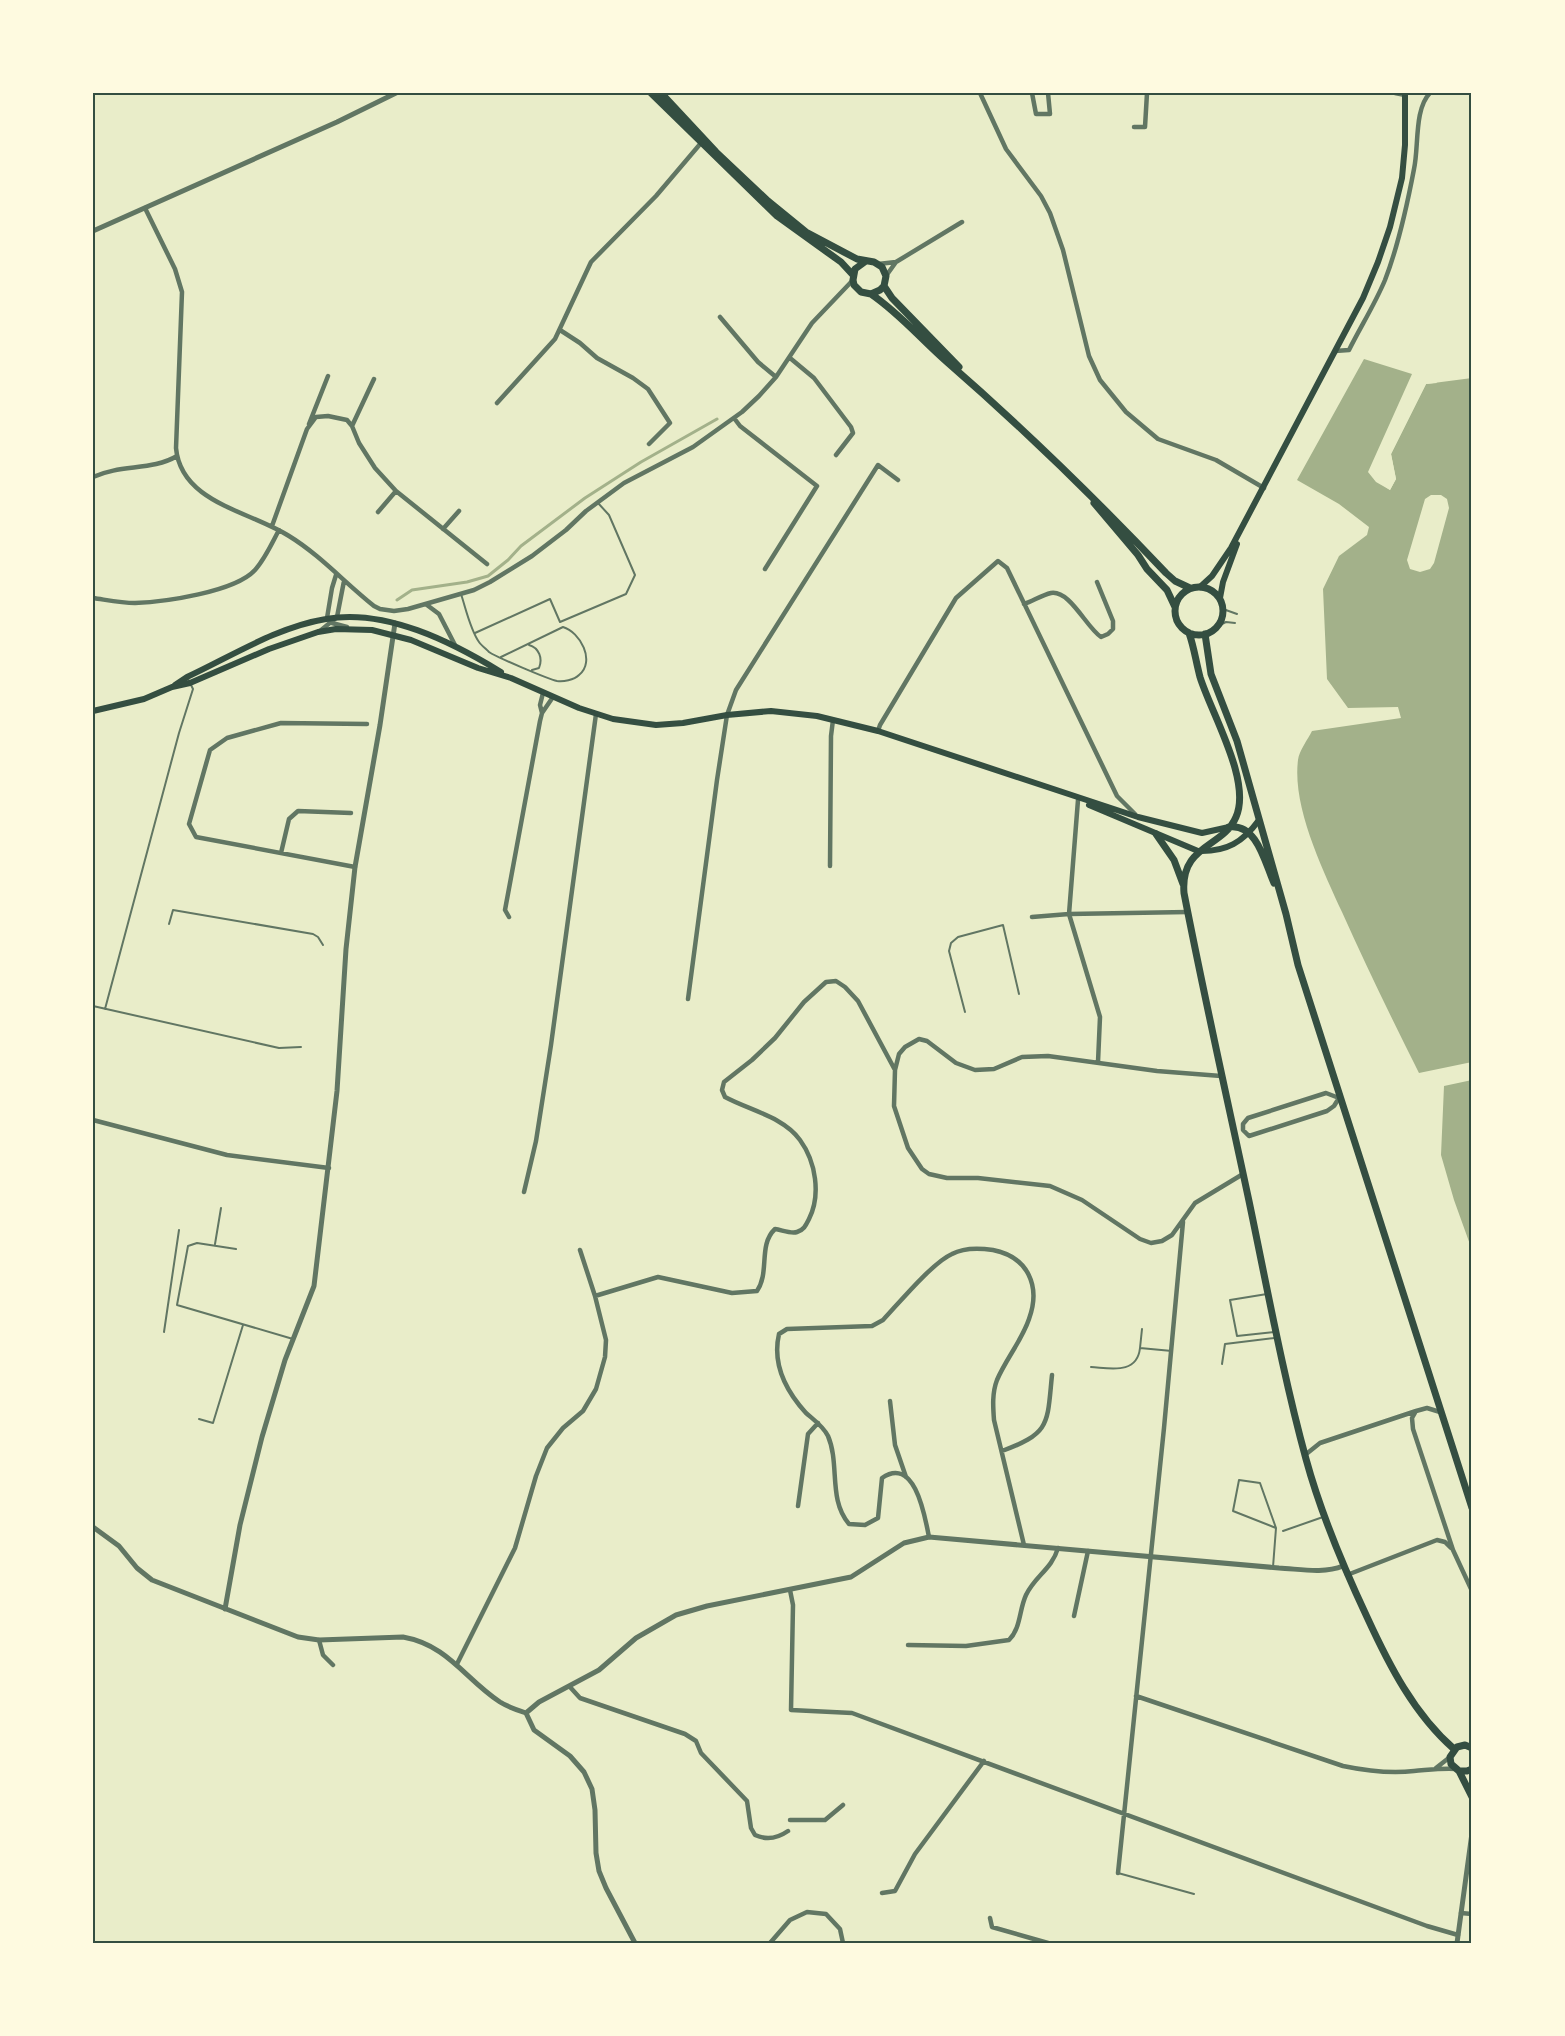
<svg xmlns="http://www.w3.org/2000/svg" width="1565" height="2036" font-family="'Titillium Web',sans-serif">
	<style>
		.water { fill: #a3b18a }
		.pier { fill: #e9edc9 }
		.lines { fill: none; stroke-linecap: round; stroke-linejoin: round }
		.stream { stroke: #a3b18a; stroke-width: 3 }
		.service { stroke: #617663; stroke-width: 2 }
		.minor { stroke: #617663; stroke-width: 4.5 }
		.tertiary { stroke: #617663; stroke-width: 5 }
		.secondary { stroke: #344e41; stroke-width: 6 }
		.primary { stroke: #344e41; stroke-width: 7 }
		.neatline { fill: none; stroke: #344e41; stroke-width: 2 }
	</style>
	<rect width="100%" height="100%" fill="#e9edc9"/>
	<path class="water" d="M1364 359 1412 374 1368 472 1376 482 1390 490 1396 479 1391 454 1426 384 1472 378V1062L1419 1073C1392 1019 1366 966 1342 912 1323 870 1292 807 1298 760 1299 751 1308 739 1312 731L1401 718 1398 707 1348 708 1327 679 1323 589 1339 556 1367 535 1369 527 1339 504 1297 480Z
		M1472 1080V1250L1454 1200 1441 1155 1444 1086Z"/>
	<path class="pier" d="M1435 380 1437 383 1426 384 1391 454 1396 479 1390 490 1374 479 1375 476 1389 486 1393 479 1389 452 1423 383Z
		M1431 495H1441L1447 499 1449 508 1434 563 1430 569 1420 572 1410 569 1407 560 1425 499Z"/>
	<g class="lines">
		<path class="stream" d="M397 600 412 590 467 582 488 576 508 560 521 546 585 498 641 462 717 419"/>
		<path class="service" d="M461 594C466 609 470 629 479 642 481 645 486 649 489 652 496 657 548 679 557 681 563 682 574 680 579 675 596 661 580 632 563 627L501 657
			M1223 609 1237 614
			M1216 627 1226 622 1235 623
			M475 633 550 599 560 622 626 594 635 575 609 515 598 503
			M529 645C539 648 543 658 539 668L532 670
			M169 924 173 910 313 934 318 937 323 945
			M93 1006 279 1048 301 1047
			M105 1009 179 733 193 689 187 677
			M965 1012 949 951 951 943 958 937 1003 925 1019 994
			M215 1244 221 1208
			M236 1249 197 1243 188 1246 177 1305 293 1339
			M1267 1294 1230 1300 1237 1336 1274 1332
			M164 1332 179 1230
			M1140 1348 1142 1329
			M1222 1364 1225 1344 1275 1338
			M1091 1367C1110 1368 1137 1375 1140 1348L1172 1351
			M199 1419 213 1423 243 1325
			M1283 1531 1323 1517
			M1273 1567 1276 1528 1260 1483 1239 1480 1233 1511 1276 1528
			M1118 1873 1194 1894"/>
		<path class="minor" d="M980 93 1006 149 1041 196 1050 213 1063 250 1089 356 1100 380 1126 412 1158 439 1216 460 1264 488
			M1032 93 1036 114H1050L1048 93
			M1395 93 1405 95
			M1134 127H1145L1147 93
			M145 208 175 269 182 292 176 448C181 503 250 511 289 536 320 555 345 583 374 606L380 609 394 611 408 609 474 590 490 582 532 556 566 530 586 511 624 483 693 447 742 412 759 396 776 377 812 323 853 280
			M878 264 896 262
			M886 276 896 262 962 222
			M720 317 758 362 776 377
			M560 330 580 343 597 358 633 378 648 389 670 423 649 444
			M1335 351 1349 350C1361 326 1375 304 1385 280 1399 244 1407 206 1414 169 1419 147 1414 109 1430 93
			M790 358 814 378 851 427 853 433 836 455
			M497 403 555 339 591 262 656 196 701 143
			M734 418 740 426 817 486 765 569
			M309 424 328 376
			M352 426 374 379
			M93 477C121 464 152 471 177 456
			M378 512 396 491
			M272 526 307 429 316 417 328 416 347 420 352 426 359 443 375 468 396 491 487 564
			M443 529 459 511
			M336 575 332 588 327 618 332 623 347 627
			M93 598C107 600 121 603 135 603 164 602 235 592 255 570 265 559 272 543 279 530
			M1024 604C1033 601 1042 595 1051 593 1070 590 1086 627 1101 637L1108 634 1113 629V621L1097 582
			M427 605 439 614 456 647
			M320 631 337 617 344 581
			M542 713 540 705 543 693
			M878 731 880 725 956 598 998 561 1007 568 1117 796 1135 814
			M1078 800 1069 914 1100 1017 1098 1062
			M281 853 289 819 298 811 351 813
			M830 866 831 736 833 720
			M355 867 196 837 189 824 210 750 227 738 281 723 367 724
			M509 917 505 910 540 721 542 713 553 697
			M1032 917 1069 914 1188 912
			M688 999 717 780 727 715 736 690 878 465 898 480
			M1221 1076 1157 1071 1048 1056 1022 1057 994 1069 975 1070 956 1063 927 1041 919 1039 905 1047 899 1054 895 1070 894 1106 908 1148 922 1169 929 1174 947 1178H978L1050 1186 1082 1200 1140 1239 1151 1243 1162 1241 1172 1235 1195 1203 1243 1174
			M1326 1093 1339 1098 1334 1106 1327 1111 1249 1136 1243 1130V1124L1248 1118Z
			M93 1120 227 1155 329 1168
			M524 1192 536 1141 551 1045 596 714
			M580 1250 595 1296
			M890 1401 895 1445 906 1477
			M1440 1412 1427 1408 1416 1411 1412 1418 1413 1429 1453 1550 1472 1591
			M1002 1451C1051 1433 1047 1424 1052 1375
			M1305 1455 1320 1443 1416 1411
			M798 1506 808 1434 818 1423
			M929 1537C925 1517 915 1455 882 1478L878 1518 865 1525 849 1524C828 1500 840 1464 828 1436 823 1426 814 1420 806 1413 786 1391 772 1364 779 1334L787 1329 872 1326 883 1320C899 1303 932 1263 952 1254 963 1248 980 1248 993 1250 1028 1257 1041 1286 1029 1319 1022 1340 1006 1359 997 1380 992 1393 993 1407 994 1420L1024 1545
			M1347 1575 1437 1540 1445 1542 1451 1548
			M790 1590 793 1605 791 1710 852 1713 1427 1926 1458 1935
			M1074 1616 1088 1551
			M319 1640 323 1655 333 1665
			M908 1645 966 1646 1009 1640C1021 1628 1019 1610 1026 1595 1035 1576 1052 1569 1058 1548
			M457 1664 515 1548 536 1476 547 1448 563 1428 583 1411 596 1389 605 1357 606 1340 595 1296 658 1277 732 1293 757 1291C770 1272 758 1245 775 1229 782 1230 791 1234 797 1232 804 1230 806 1225 809 1219 821 1195 816 1162 800 1140 784 1117 749 1110 725 1097L722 1090 724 1082 752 1060 775 1038 804 1002 826 982 836 981 845 987 858 1001 895 1070
			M570 1687 580 1698 685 1734 696 1741 701 1753 747 1801 751 1828 755 1835C766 1840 778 1838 788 1831
			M1136 1696 1343 1766C1367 1771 1390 1774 1414 1771 1428 1770 1441 1768 1456 1769
			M1436 1768 1450 1757
			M790 1820H825L843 1805
			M1118 1873 1164 1428 1183 1222
			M882 1893 895 1891 915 1854 984 1761
			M1461 1913 1472 1914
			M990 1918 992 1927 1048 1943
			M770 1943 790 1920 807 1912 826 1914 840 1929 843 1943"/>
		<path class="tertiary" d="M93 231 337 122 396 93
			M93 1527 119 1546 137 1568 152 1580 298 1637 319 1640 403 1637C448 1645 465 1679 500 1702 508 1707 517 1710 526 1713L534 1730 570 1756 584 1772 592 1789 595 1810 596 1853 599 1871 606 1888 635 1943
			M225 1609 240 1525 262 1437 285 1360 314 1286 337 1091 346 949 355 867 380 725 395 623
			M526 1713 539 1702 599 1670 636 1638 676 1615 707 1606 851 1577 904 1543 929 1537 1279 1568C1300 1569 1323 1574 1343 1566
			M1457 1943 1472 1833"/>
		<path class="secondary" d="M1200 587 1212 576 1231 548 1363 298 1378 262 1390 227 1402 178 1405 145V93
			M1220 598 1223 582 1237 544
			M175 685 187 677C232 656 277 627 326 619 385 608 452 642 501 672
			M93 711 144 699 172 687 190 683 269 649 318 632 336 629 372 630 411 640 478 668 511 678 579 708 613 719 656 725 683 723 727 715 771 711 817 716 878 731 1138 817 1202 833 1229 827
			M1089 805 1198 851C1227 852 1243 842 1259 820"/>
		<path class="primary" d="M651 93 777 216 841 262 853 275
			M661 93 716 152 768 201 806 232 857 259 874 262 882 267 886 276 884 286 880 290 871 294 861 292 854 285 853 280 855 269 866 261
			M884 286 892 298 959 367
			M871 294C899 313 921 339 946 361 1023 428 1096 499 1166 573L1175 581 1190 588
			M1094 503 1138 555 1147 569 1167 590 1175 607
			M1175 611a24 24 0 1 1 48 0a24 24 0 1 1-48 0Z
			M1189 633C1194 647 1196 662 1200 677 1211 713 1252 781 1236 817 1223 848 1180 844 1184 893 1204 996 1227 1098 1249 1201 1267 1287 1283 1375 1306 1459 1321 1514 1343 1566 1367 1617 1389 1665 1414 1714 1454 1749
			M1205 634 1211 674 1237 741 1286 914 1298 965 1472 1508
			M1229 827C1257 823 1265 863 1274 883
			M1156 834 1174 860 1183 884
			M1472 1748 1465 1745 1457 1747 1450 1757 1451 1764 1459 1771H1467L1472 1769
			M1459 1771 1472 1797"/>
	</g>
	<rect width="1565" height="2036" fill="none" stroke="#fefae0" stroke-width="189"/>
	<rect x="94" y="94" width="1376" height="1848" class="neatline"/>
</svg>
